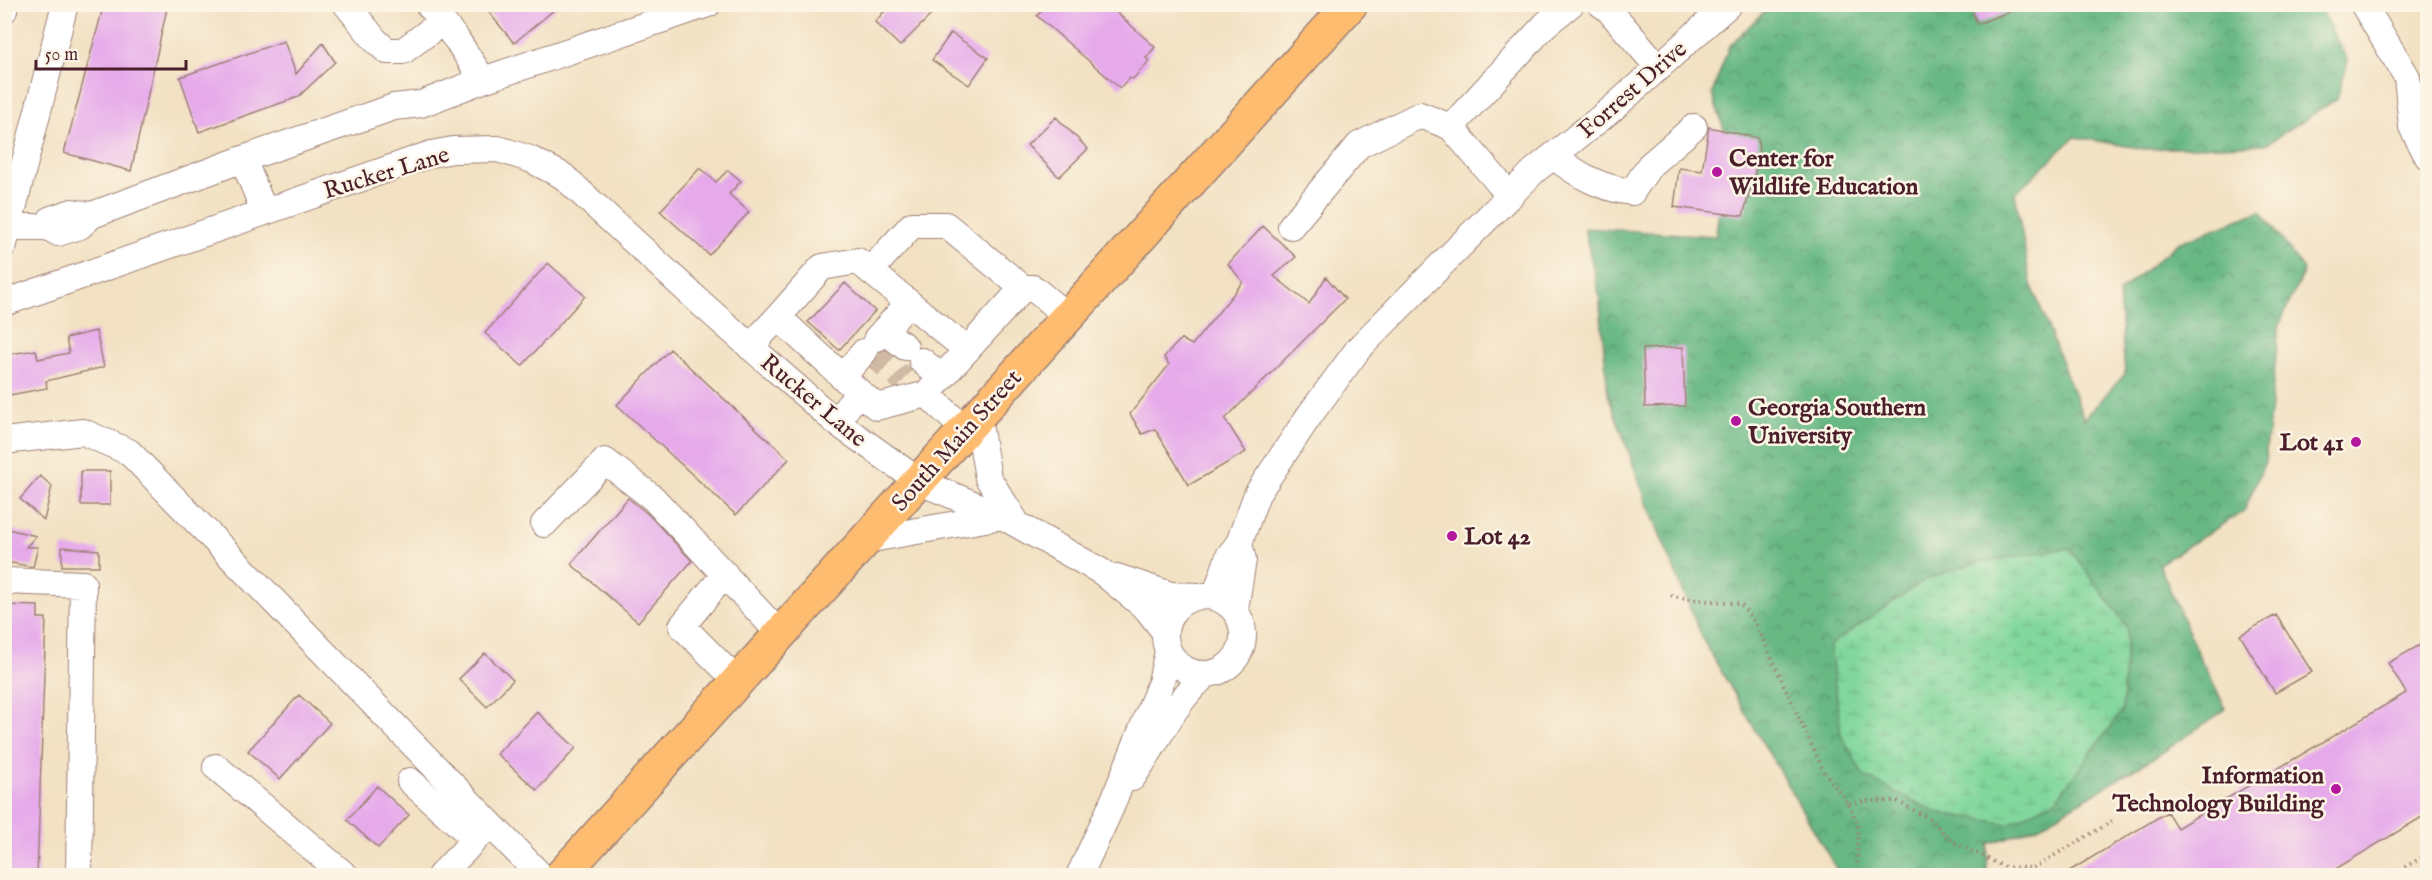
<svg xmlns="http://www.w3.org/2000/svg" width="2432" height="880" font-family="'IM FELL English',serif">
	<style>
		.forest { fill: url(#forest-crowns); stroke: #596c58; stroke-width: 1.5 }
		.wetland { fill: url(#wetland-marsh); stroke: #667b64; stroke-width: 1.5 }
		.building { fill: #e6aaeb }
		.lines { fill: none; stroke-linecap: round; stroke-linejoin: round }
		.minor-tunnel { stroke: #d0baa4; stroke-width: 26; stroke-dasharray: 26 13; stroke-linecap: butt }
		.minor-casing { stroke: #9e8076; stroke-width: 28 }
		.major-casing { stroke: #9e8076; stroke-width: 36 }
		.path { stroke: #9e8076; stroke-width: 4; stroke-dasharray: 1.5 4.5; stroke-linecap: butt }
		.minor { stroke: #fff; stroke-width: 26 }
		.major { stroke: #fdbc6f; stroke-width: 33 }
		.poi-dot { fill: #b5179e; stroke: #fcf5e5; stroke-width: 2 }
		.labels { text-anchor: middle; stroke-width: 5; stroke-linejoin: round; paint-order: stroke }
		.street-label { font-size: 24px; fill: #4a1f2b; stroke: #fcf5e5 }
		.poi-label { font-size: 24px; font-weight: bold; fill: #4a1f2b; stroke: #fcf5e5; text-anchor: start }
	</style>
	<defs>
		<pattern id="forest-crowns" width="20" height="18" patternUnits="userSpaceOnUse" patternTransform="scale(1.5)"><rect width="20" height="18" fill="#68b884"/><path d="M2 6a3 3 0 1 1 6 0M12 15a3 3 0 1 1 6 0" fill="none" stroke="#58956c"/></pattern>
		<pattern id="wetland-marsh" width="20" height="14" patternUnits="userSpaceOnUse" patternTransform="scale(1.5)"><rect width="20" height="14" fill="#81d79c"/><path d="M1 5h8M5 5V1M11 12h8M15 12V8" fill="none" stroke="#71b887"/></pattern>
	</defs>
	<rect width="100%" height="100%" fill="#fcf5e5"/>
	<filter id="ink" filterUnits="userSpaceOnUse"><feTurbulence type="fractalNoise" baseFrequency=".0167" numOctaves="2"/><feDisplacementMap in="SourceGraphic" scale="12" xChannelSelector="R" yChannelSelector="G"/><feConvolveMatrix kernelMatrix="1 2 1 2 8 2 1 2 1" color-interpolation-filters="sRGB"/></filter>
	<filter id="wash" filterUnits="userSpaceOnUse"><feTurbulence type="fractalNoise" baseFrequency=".008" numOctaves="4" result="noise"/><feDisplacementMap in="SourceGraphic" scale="24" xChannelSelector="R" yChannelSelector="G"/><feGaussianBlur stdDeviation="1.35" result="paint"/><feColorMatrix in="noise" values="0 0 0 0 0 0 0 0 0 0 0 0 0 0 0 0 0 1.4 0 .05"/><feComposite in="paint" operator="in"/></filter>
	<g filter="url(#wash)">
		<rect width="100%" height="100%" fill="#f2e1c2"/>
		<path class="forest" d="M1771 5H2318L2348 61 2337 99 2266 144 2144 149 2075 137 2015 193 2030 281 2084 419 2125 374 2119 292 2178 243 2261 211 2304 270 2279 326 2265 462 2244 511 2159 564 2200 658 2226 709 2160 754 2038 827 1988 844 1987 875H1840L1704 642 1645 498 1608 394 1599 293 1584 228 1716 236 1726 135 1712 94 1729 46Z"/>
		<path class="wetland" d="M2069 548 2127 626 2122 711 2056 800 2008 824 1935 812 1864 776 1841 735 1830 645 1927 579 1974 563Z"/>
		<g id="blocks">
			<path class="building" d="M104 4H168L131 171 64 153Z
				M482 4H561L514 43Z
				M891 4H923L932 14 900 46 875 22Z
				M1047 4H1107L1155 47 1146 58 1149 61 1133 79 1129 78 1120 88 1037 16Z
				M1970 4H2025V6L1977 24Z
				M951 33 988 58 969 85 932 60Z
				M284 41 296 74 323 43 335 62 298 97 199 132 180 77Z
				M1056 117 1088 149 1059 177 1027 145Z
				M1709 127 1758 138 1759 157 1743 216 1674 207 1679 168 1702 171Z
				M700 168 716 182 728 170 741 181 729 194 749 212 709 255 660 211Z
				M1263 226 1296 257 1274 276 1309 304 1326 277 1345 299 1225 419 1246 452 1189 485 1155 429 1142 434 1130 414 1169 365 1164 357 1181 339 1192 345 1243 282 1228 264Z
				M548 263 585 296 522 366 485 333Z
				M845 283 875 311 839 350 808 322Z
				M96 331 104 367 46 381 47 388 4 396V355L36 350 38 359 69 353 66 338Z
				M1683 347 1685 406 1645 407 1643 349Z
				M670 349 789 459 736 515 617 405Z
				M81 471H110V505H81Z
				M40 476 52 486 44 520 20 499Z
				M628 498 648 514 692 561 638 622 571 564Z
				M8 529 36 536 26 547H38L33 567 12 563 4 566Z
				M62 547 99 550V566H62Z
				M4 605 38 606V618H46L37 876H4Z
				M2276 615 2312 672 2275 693 2240 635Z
				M2427 641V814L2324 876H2061L2167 812 2177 828 2406 693 2388 663Z
				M485 653 513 680 487 707 459 679Z
				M299 695 330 723 280 779 248 751Z
				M537 712 576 748 537 790 497 754Z
				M377 786 409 815 378 848 347 820Z"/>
		</g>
	</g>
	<g filter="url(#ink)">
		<use href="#blocks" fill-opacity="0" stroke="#9e8076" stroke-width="1.5"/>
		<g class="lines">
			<path class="minor-tunnel" d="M867 349 904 380"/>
			<defs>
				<path id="minor" d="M346 4 375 40 387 51H403L442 22
					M428 4 457 40 483 80
					M1601 4 1608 9 1659 68
					M2363 4 2407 77 2412 127 2428 157
					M4 10 5 4
					M1451 127 1546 24 1571 4
					M1553 156C1577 174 1601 189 1632 192L1650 165 1694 127
					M264 211 243 159 394 107 421 104 483 80 708 4
					M92 215 243 159
					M1291 226 1359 145 1420 115 1451 127 1510 196
					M9 227H48L58 233 80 226 92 215 72 212 51 219 48 227
					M4 244 65 4
					M870 271 912 225H946L1023 288
					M4 303 431 154 453 150 498 149 530 159 563 176 703 305 836 422 920 482 1002 516 1102 572 1147 609 1165 632
					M778 317 822 267 858 261 967 350
					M884 330 905 347
					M877 338 909 303
					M750 347 778 317 859 392
					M922 361 942 378
					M842 377 864 352
					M927 394 1023 288H1033L1067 316
					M978 418 988 478 1016 522
					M836 422 859 392 877 407 927 394 966 431
					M4 441 83 432 129 452 541 876
					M544 524 605 461 653 498 779 633
					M866 540 1002 516
					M725 574 682 626 736 680
					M1117 577 1171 595 1198 596
					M4 581 83 584 79 876
					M1165 635a39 39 0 1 1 78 0a39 39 0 1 1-78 0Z
					M1215 597 1229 556 1239 543 1257 494 1309 416 1359 348 1534 171 1612 109 1729 4
					M1235 609 1243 560 1239 543
					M216 767 346 876
					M1132 778C1159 741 1172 703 1207 674
					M410 781 475 839
					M440 876 486 828
					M1079 876 1111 807 1161 682 1168 651"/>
				<path id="major" d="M561 876 1351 4"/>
			</defs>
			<use href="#minor" class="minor-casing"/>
			<use href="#major" class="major-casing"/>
			<path class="path" d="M1671 595C1692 602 1718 600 1741 604L1756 624 1823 770 1848 804 1865 801H1897L1930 819 1953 842 2005 867 2033 868 2116 819
				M1848 804 1858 824 1857 876
				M2020 868 2025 876
				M2389 876 2428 854"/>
			<use href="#minor" class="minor"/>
			<use href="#major" class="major"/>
		</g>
	</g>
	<g class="poi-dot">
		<circle cx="1717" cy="172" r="6"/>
		<circle cx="1736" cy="421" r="6"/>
		<circle cx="2356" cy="442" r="6"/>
		<circle cx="1452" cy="536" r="6"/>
		<circle cx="2336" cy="789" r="6"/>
	</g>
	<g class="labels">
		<g class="street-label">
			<text transform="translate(1632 89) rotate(-41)" y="8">Forrest Drive</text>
			<text transform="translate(386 172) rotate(-17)" y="8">Rucker Lane</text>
			<text transform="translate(814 400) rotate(40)" y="8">Rucker Lane</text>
			<text transform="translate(956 440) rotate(-48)" y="8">South Main Street</text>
		</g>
		<g class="poi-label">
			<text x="1729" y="166">Center for<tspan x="1729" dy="28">Wildlife Education</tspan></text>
			<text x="1748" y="415">Georgia Southern<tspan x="1748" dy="28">University</tspan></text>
			<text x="2344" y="450" text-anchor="end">Lot 41</text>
			<text x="1464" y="544">Lot 42</text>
			<text x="2324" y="783" text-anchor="end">Information<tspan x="2324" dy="28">Technology Building</tspan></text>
		</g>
	</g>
	<rect width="2432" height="880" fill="none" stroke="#fcf5e5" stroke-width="24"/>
	<path d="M36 60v9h150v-9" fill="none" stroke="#4a1f2b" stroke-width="3"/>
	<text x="45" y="60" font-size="18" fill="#4a1f2b" stroke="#fcf5e5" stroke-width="4.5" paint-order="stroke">50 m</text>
</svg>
